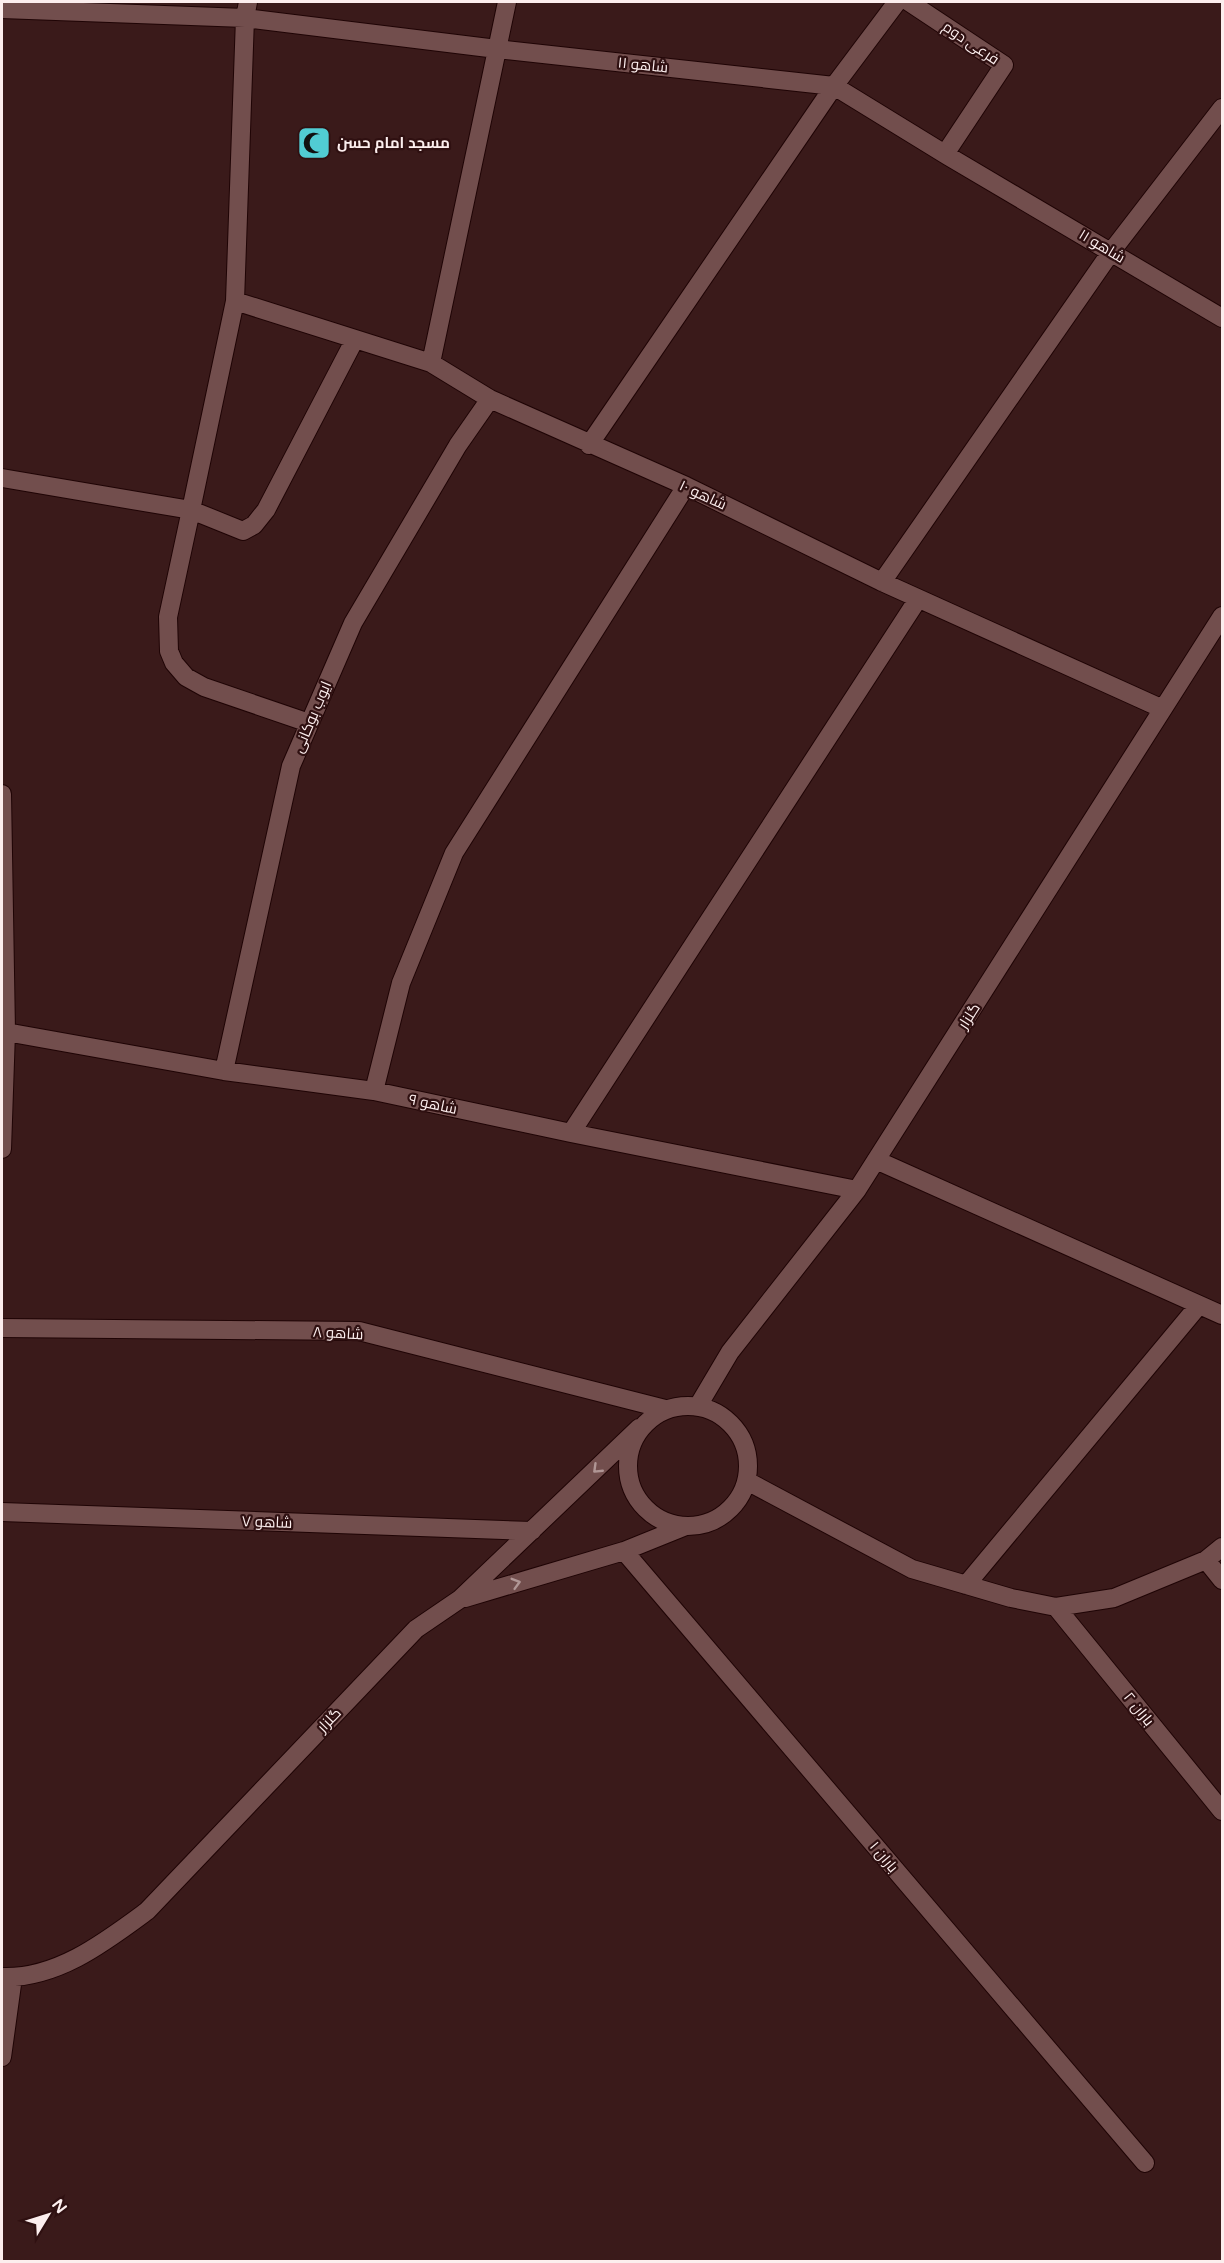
<svg xmlns="http://www.w3.org/2000/svg" width="1224" height="2263" font-family="'Varela Round',Cairo,sans-serif">
	<style>
		.lines { fill: none; stroke-linecap: round; stroke-linejoin: round }
		.minor-casing { stroke: #1f0405; stroke-width: 20 }
		.minor { stroke: #724e4d; stroke-width: 18 }
		.oneway { stroke: #b09695 }
		.labels { text-anchor: middle; stroke-width: 4.5; stroke-linejoin: round; paint-order: stroke }
		.street-label { font-size: 15px; fill: #fceeee; stroke: #2f1011 }
		.poi-label { font-size: 15px; font-weight: bold; fill: #fceeee; stroke: #2f1011; text-anchor: start }
	</style>
	<rect width="100%" height="100%" fill="#3a1a1a"/>
	<g class="lines">
		<defs>
			<path id="minor" d="M909 2 1004 65 945 154
				M2 9 245 18 497 49 834 86 948 156 1222 318
				M235 301 431 363 490 399 686 486 882 582 1163 709
				M431 363 507 2
				M589 445 834 86 897 2
				M2 478 191 510 235 301 245 18 248 2
				M882 582 1111 252 1222 108
				M309 723 204 687 186 677 174 663 169 651 168 617 191 510 243 531 254 525 266 510 355 339
				M2 794 6 1032 2 1149
				M6 1032 224 1071 374 1091 571 1133 857 1190
				M224 1071 291 766 353 623 458 445 490 399
				M374 1091 401 983 454 853 686 486
				M571 1133 918 599
				M876 1160 1222 1315
				M2 1328 359 1331 665 1409
				M698 1406 730 1352 857 1190 1222 616
				M628 1466a60 60 0 1 1 120 0a60 60 0 1 1-120 0Z
				M747 1481 912 1569 1011 1598 1056 1607 1114 1598 1206 1560 1222 1547
				M2 1512 532 1531
				M624 1551 1145 2163
				M1206 1560 1222 1580
				M966 1585 1199 1305
				M465 1598 624 1551 686 1526
				M1056 1607 1222 1811
				M2 1977C57 1979 105 1942 147 1911L416 1629 460 1599 639 1428
				M2 2057 13 1977"/>
		</defs>
		<use href="#minor" class="minor-casing"/>
		<use href="#minor" class="minor"/>
	</g>
	<defs><path id="oneway-chevron" d="M-2-3.5L2.5 0L-2 3.5" fill="none" stroke-width="1.6" stroke-linecap="round" stroke-linejoin="round" transform="scale(1.5)"/></defs>
	<g class="oneway">
		<use href="#oneway-chevron" transform="translate(597 1469) rotate(136)"/>
		<use href="#oneway-chevron" transform="translate(516 1583) rotate(-16)"/>
	</g>
	<defs>
		<symbol id="mosque-square" viewBox="-11 -11 22 22"><rect x="-9" y="-9" width="18" height="18" rx="4" fill="#51ccd3" stroke="#2f1011"/><path d="M3.5-4.9A6 6 0 1 0 3.5 4.9A5 5 0 1 1 3.5-4.9Z" fill="#111"/></symbol>
	</defs>
	<g fill-rule="evenodd">
		<use href="#mosque-square" x="295" y="124" width="38" height="38"/>
	</g>
	<g class="labels">
		<g class="street-label">
			<text transform="translate(971 43) rotate(34)" y="5">فرعی دوم</text>
			<text transform="translate(643 65) rotate(6)" y="5">شاهو ۱۱</text>
			<text transform="translate(1102 246) rotate(31)" y="5">شاهو ۱۱</text>
			<text transform="translate(703 495) rotate(25)" y="5">شاهو ۱۰</text>
			<text transform="translate(312 717) rotate(-67)" y="5">ایوب بوکانی</text>
			<text transform="translate(969 1016) rotate(-57)" y="5">گلزار</text>
			<text transform="translate(433 1104) rotate(12)" y="5">شاهو ۹</text>
			<text transform="translate(338 1333) rotate(3)" y="5">شاهو ۸</text>
			<text transform="translate(267 1522) rotate(2)" y="5">شاهو ۷</text>
			<text transform="translate(1139 1709) rotate(51)" y="5">باران ۲</text>
			<text transform="translate(329 1720) rotate(-46)" y="5">گلزار</text>
			<text transform="translate(884 1857) rotate(50)" y="5">باران ۱</text>
		</g>
		<g class="poi-label">
			<text x="337" y="148">مسجد امام حسن</text>
		</g>
	</g>
	<rect width="1224" height="2263" fill="none" stroke="#fceeee" stroke-width="6"/>
	<g transform="translate(48 2215) rotate(52)" stroke="#2f1011" stroke-width="4.5" paint-order="stroke">
	<path d="M0-4.5L10 22L0 15L-10 22Z" fill="#fceeee"/>
	<text y="-9" font-size="16" font-weight="bold" text-anchor="middle" fill="#fceeee">N</text>
	</g>
</svg>
